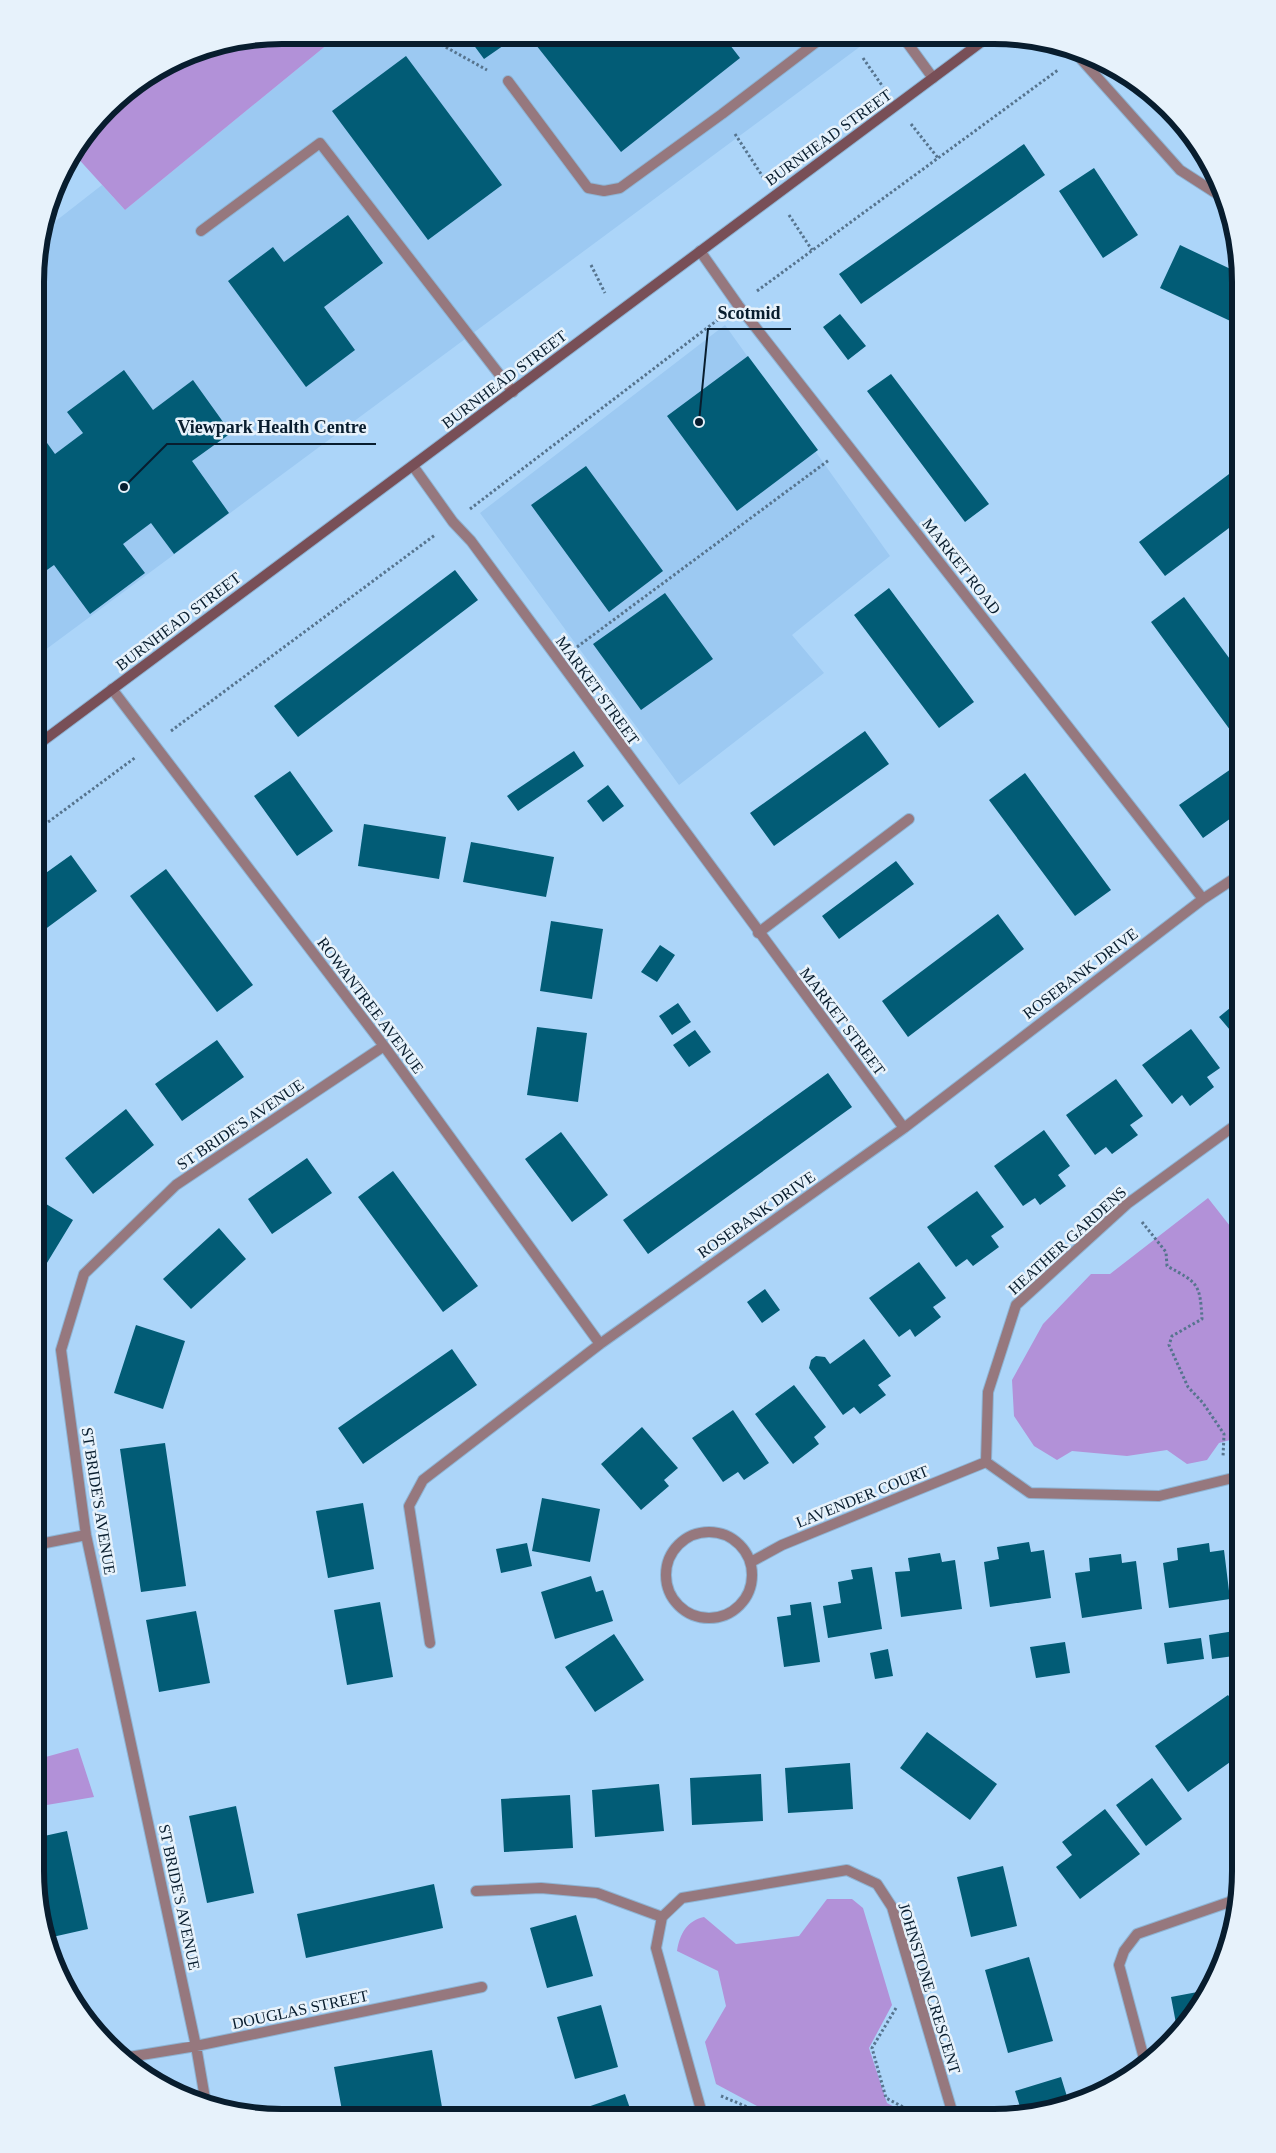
<svg xmlns="http://www.w3.org/2000/svg" width="1276" height="2153" font-family="Georgia,serif">
	<style>
		.built { fill: #9cc9f2 }
		.green { fill: #b291d8 }
		.building { fill: #025c76 }
		.lines { fill: none; stroke-linecap: round; stroke-linejoin: round }
		.lane-casing { stroke: #8eb4d4; stroke-width: 12 }
		.street-casing { stroke: #8eb4d4; stroke-width: 12 }
		.secondary-casing { stroke: #8eb4d4; stroke-width: 12 }
		.path { stroke: #56748e; stroke-width: 3; stroke-dasharray: 2.5 2.5; stroke-linecap: butt }
		.lane { stroke: #96787e; stroke-width: 10 }
		.street { stroke: #96787e; stroke-width: 10 }
		.secondary { stroke: #784f57; stroke-width: 10 }
		.labels { text-anchor: middle; stroke-width: 5; stroke-linejoin: round; paint-order: stroke }
		.street-label { font-size: 16px; fill: #081d2e; stroke: #e7f2fb }
		.rim { fill: none; stroke: #081d2e; stroke-width: 6 }
		.leader { fill: none; stroke: #081d2e; stroke-width: 2 }
		.callout-dot { fill: #081d2e; stroke: #e7f2fb; stroke-width: 2 }
		.callout-label { font-size: 18px; text-anchor: middle; font-weight: bold; fill: #081d2e; stroke: #e7f2fb; stroke-width: 5; stroke-linejoin: round; paint-order: stroke }
	</style>
	<rect width="100%" height="100%" fill="#acd5f9"/>
	<path class="built" d="M339 35 873 37 37 656V250L43 231 102 185 125 210Z
		M725 325 890 556 792 635 824 673 679 785 480 513Z"/>
	<path class="green" d="M281 35H339L125 210 74 154 119 96 187 54Z
		M1208 1198 1241 1240V1437L1219 1443 1207 1460 1187 1464 1167 1450 1127 1456 1072 1451 1057 1460 1034 1446 1014 1416 1012 1380 1043 1324 1091 1274H1110Z
		M78 1748 94 1797 35 1807V1760Z
		M827 1899H852L863 1908 892 2005 869 2048 887 2103 915 2118 759 2117 757 2106 716 2084 705 2042 726 2006 718 1971 677 1951C680 1933 687 1921 704 1917L736 1944 799 1936Z"/>
	<path class="building" d="M467 36H517L484 59Z
		M548 36H723L740 58 621 152 536 45Z
		M406 56 502 185 428 240 332 111Z
		M1024 144 1045 175 861 304 839 274Z
		M1094 168 1138 235 1103 258 1059 191Z
		M348 215 383 263 324 307 355 350 306 387 228 281 273 247 284 262Z
		M1180 245 1239 273 1241 326 1160 288Z
		M840 314 866 346 848 360 823 327Z
		M748 356 818 450 737 511 667 416Z
		M124 370 153 410 193 380 231 433 192 461 229 513 174 554 151 523 123 544 145 573 90 614 54 565 37 577V429L55 454 83 433 67 412Z
		M891 374 989 504 965 522 867 391Z
		M1241 465V519L1165 576 1139 542Z
		M586 466 663 571 609 612 531 505Z
		M455 570 478 600 298 737 274 706Z
		M889 588 974 702 939 728 854 615Z
		M665 593 713 659 641 710 593 644Z
		M1184 597 1241 674V735L1236 738 1151 622Z
		M865 731 889 764 774 846 750 813Z
		M574 751 584 766 518 811 507 796Z
		M1231 769 1241 782V811L1203 838 1179 805Z
		M290 771 333 831 297 856 254 796Z
		M1025 773 1111 890 1075 916 989 800Z
		M608 785 624 806 603 822 587 801Z
		M364 824 446 837 439 879 358 866Z
		M471 842 554 857 546 897 463 882Z
		M71 855 97 891 36 936V880Z
		M896 861 914 884 839 939 822 916Z
		M166 869 253 985 217 1012 130 896Z
		M998 914 1024 949 908 1037 882 1001Z
		M551 921 603 929 592 999 540 991Z
		M660 945 675 955 657 982 641 972Z
		M1241 999V1043L1219 1017Z
		M678 1003 691 1022 672 1035 659 1016Z
		M537 1027 587 1033 578 1102 527 1095Z
		M1191 1029 1220 1068 1207 1077 1214 1087 1190 1106 1182 1095 1172 1104 1142 1065Z
		M695 1030 711 1052 689 1067 673 1045Z
		M217 1040 244 1077 182 1121 155 1084Z
		M828 1073 852 1107 648 1254 623 1220Z
		M1116 1079 1143 1116 1130 1125 1138 1135 1112 1154 1106 1147 1095 1155 1066 1115Z
		M126 1109 154 1145 93 1194 65 1158Z
		M1044 1130 1070 1166 1058 1175 1066 1186 1040 1205 1035 1198 1023 1206 994 1166Z
		M561 1132 608 1195 572 1222 525 1159Z
		M307 1158 332 1193 272 1234 248 1199Z
		M393 1171 478 1286 443 1312 358 1197Z
		M977 1191 1004 1227 991 1236 999 1247 973 1266 967 1259 956 1267 927 1227Z
		M36 1198 73 1220 36 1281Z
		M219 1228 246 1259 191 1309 163 1279Z
		M919 1262 946 1298 933 1307 941 1317 915 1337 910 1329 899 1337 869 1298Z
		M765 1289 780 1310 762 1323 747 1302Z
		M136 1325 185 1341 163 1409 114 1393Z
		M864 1339 891 1376 878 1385 886 1395 860 1414 854 1407 843 1415 809 1368 811 1360 816 1356 825 1357 830 1364Z
		M452 1349 477 1385 363 1464 338 1428Z
		M794 1385 826 1427 814 1437 819 1444 793 1464 755 1414Z
		M733 1410 769 1463 744 1480 738 1472 723 1482 692 1438Z
		M642 1427 678 1468 664 1480 669 1486 641 1510 601 1464Z
		M165 1443 186 1586 141 1592 120 1449Z
		M542 1498 600 1509 590 1562 532 1551Z
		M363 1503 374 1569 328 1578 316 1511Z
		M1029 1542 1031 1552 1044 1550 1051 1598 990 1607 984 1562 999 1559 997 1547Z
		M527 1543 532 1566 501 1573 496 1549Z
		M1209 1543 1210 1552 1224 1550 1230 1599 1169 1608 1163 1563 1178 1560 1177 1548Z
		M940 1553 942 1562 955 1560 962 1609 901 1617 895 1572 910 1571 908 1558Z
		M1121 1554 1122 1563 1136 1561 1142 1609 1082 1618 1075 1573 1090 1571 1089 1558Z
		M872 1567 882 1629 828 1638 823 1606 841 1603 838 1582 853 1579 851 1570Z
		M591 1576 596 1592 603 1590 613 1621 555 1639 541 1592Z
		M380 1602 393 1677 347 1685 334 1610Z
		M811 1602 820 1662 784 1667 777 1617 791 1615 790 1605Z
		M196 1611 210 1683 159 1692 146 1620Z
		M1241 1630V1655L1212 1659 1209 1635Z
		M614 1634 644 1680 595 1712 565 1667Z
		M1201 1638 1204 1659 1167 1664 1164 1643Z
		M1065 1642 1070 1673 1036 1678 1030 1647Z
		M888 1649 893 1676 875 1679 870 1653Z
		M1228 1695 1241 1713 1240 1755 1188 1792 1155 1746Z
		M927 1732 997 1784 970 1820 900 1768Z
		M850 1763 853 1809 788 1813 785 1768Z
		M761 1774 763 1821 692 1825 690 1778Z
		M1152 1778 1182 1819 1146 1846 1116 1805Z
		M659 1784 664 1831 595 1837 592 1790Z
		M570 1795 573 1848 504 1852 501 1799Z
		M236 1806 254 1893 207 1903 189 1816Z
		M1105 1809 1140 1854 1080 1899 1056 1867 1072 1855 1062 1842Z
		M67 1831 88 1929 48 1938 35 1872V1838Z
		M1003 1866 1017 1926 971 1937 957 1877Z
		M434 1884 443 1928 306 1958 297 1914Z
		M576 1915 593 1976 547 1988 530 1928Z
		M1029 1957 1053 2041 1008 2053 985 1970Z
		M1208 1990 1190 2021 1178 2034 1171 1997Z
		M601 2005 618 2067 575 2079 557 2017Z
		M432 2050 442 2107 387 2116H343L334 2067Z
		M1061 2077 1069 2103 1022 2113 1015 2091Z
		M625 2094 633 2117H581L579 2110Z"/>
	<g class="lines">
		<defs>
			<path id="lane" d="M903 37 933 78
				M508 81 588 188 604 191 620 188 722 114 823 37
				M201 231 320 143 513 392
				M476 1891 541 1888 597 1893 662 1917"/>
			<path id="street" d="M1072 49 1180 170 1225 199
				M700 251 738 305 1203 899
				M413 466 453 522 471 541 904 1128
				M112 689 384 1046 600 1344
				M758 933 909 819
				M1241 1476 1159 1496 1030 1493 986 1462 988 1392 1016 1305 1127 1204 1241 1121
				M666 1575a43 43 0 1 1 86 0a43 43 0 1 1-86 0Z
				M35 1545 86 1535
				M751 1562 782 1545 986 1462
				M430 1643 409 1506 423 1480 600 1344 904 1128 1203 899 1241 874
				M123 2058 196 2046 482 1987
				M1146 2066 1119 1965 1124 1951 1137 1934 1238 1899
				M206 2104 196 2046 86 1535 61 1350 84 1274 176 1185 384 1046
				M703 2117 656 1948 662 1917 682 1898 847 1870 877 1884 892 1907 954 2118"/>
			<path id="secondary" d="M36 746 988 37"/>
		</defs>
		<use href="#lane" class="lane-casing"/>
		<use href="#street" class="street-casing"/>
		<use href="#secondary" class="secondary-casing"/>
		<path class="path" d="M424 35 487 70
			M863 58 883 87
			M911 124 938 158
			M735 134 763 177
			M789 215 812 250
			M591 265 605 293
			M757 291 1058 70
			M470 509 720 318
			M577 647 829 460
			M171 731 435 535
			M36 831 136 757
			M1142 1222 1166 1252 1167 1266C1198 1283 1200 1283 1202 1319L1172 1336 1169 1345 1188 1387 1203 1403 1224 1434 1223 1457
			M896 2008 872 2048 886 2098 924 2118
			M721 2096 750 2108 752 2117"/>
		<use href="#lane" class="lane"/>
		<use href="#street" class="street"/>
		<use href="#secondary" class="secondary"/>
	</g>
	<g class="labels">
		<g class="street-label">
			<text transform="translate(828 137) rotate(-36)" y="6">BURNHEAD STREET</text>
			<text transform="translate(504 379) rotate(-37)" y="6">BURNHEAD STREET</text>
			<text transform="translate(962 566) rotate(52)" y="6">MARKET ROAD</text>
			<text transform="translate(178 621) rotate(-37)" y="6">BURNHEAD STREET</text>
			<text transform="translate(598 690) rotate(54)" y="6">MARKET STREET</text>
			<text transform="translate(1080 973) rotate(-37)" y="6">ROSEBANK DRIVE</text>
			<text transform="translate(371 1005) rotate(53)" y="6">ROWANTREE AVENUE</text>
			<text transform="translate(843 1021) rotate(53)" y="6">MARKET STREET</text>
			<text transform="translate(240 1124) rotate(-34)" y="6">ST BRIDE'S AVENUE</text>
			<text transform="translate(756 1214) rotate(-35)" y="6">ROSEBANK DRIVE</text>
			<text transform="translate(1067 1240) rotate(-42)" y="6">HEATHER GARDENS</text>
			<text transform="translate(862 1496) rotate(-22)" y="6">LAVENDER COURT</text>
			<text transform="translate(99 1501) rotate(81)" y="6">ST BRIDE'S AVENUE</text>
			<text transform="translate(180 1897) rotate(78)" y="6">ST BRIDE'S AVENUE</text>
			<text transform="translate(930 1988) rotate(73)" y="6">JOHNSTONE CRESCENT</text>
			<text transform="translate(300 2009) rotate(-12)" y="6">DOUGLAS STREET</text>
		</g>
	</g>
	<path d="M0 0H1276V2153H0ZM282 44H994A238 238 0 0 1 1232 282V1871A238 238 0 0 1 994 2109H282A238 238 0 0 1 44 1871V282A238 238 0 0 1 282 44Z" fill="#e7f2fb" fill-rule="evenodd"/>
	<path class="rim" d="M282 44H994A238 238 0 0 1 1232 282V1871A238 238 0 0 1 994 2109H282A238 238 0 0 1 44 1871V282A238 238 0 0 1 282 44Z"/>
	<path class="leader" d="M699 422L708 329H791M124 487L167 444H376"/>
	<g class="callout-dot">
		<circle cx="699" cy="422" r="5"/>
		<circle cx="124" cy="487" r="5"/>
	</g>
	<g class="callout-label">
		<text x="749" y="319">Scotmid</text>
		<text x="272" y="433">Viewpark Health Centre</text>
	</g>
</svg>
